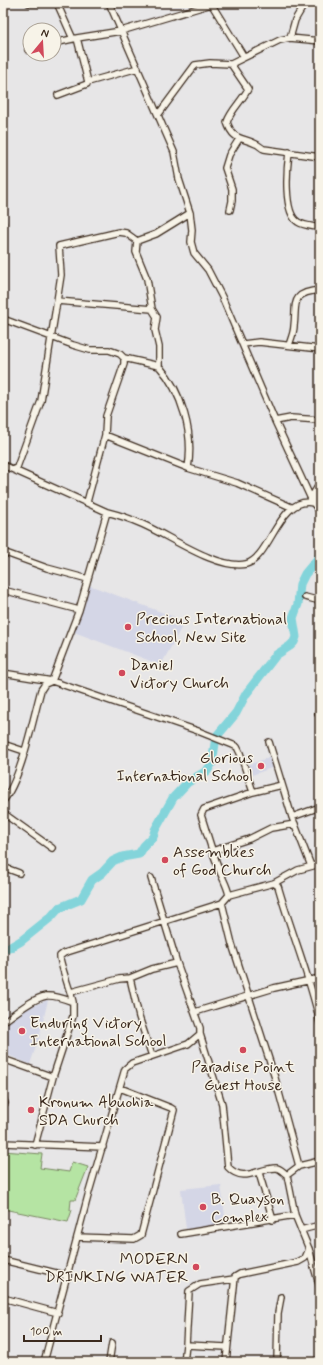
<svg xmlns="http://www.w3.org/2000/svg" width="323" height="1365" font-family="Mynerve,sans-serif">
	<style>
		.built { fill: #d4d6e6 }
		.green { fill: #b5e4a3; stroke: #788760 }
		.lines { fill: none; stroke-linecap: round; stroke-linejoin: round }
		.river { stroke: #83d4da; stroke-width: 9 }
		.street-casing { stroke: #3b2a1e; stroke-width: 8 }
		.street { stroke: #f7f3e8; stroke-width: 5.5 }
		.poi-dot { fill: #d1495b; stroke: #f7f3e8; stroke-width: 1.5 }
		.labels { text-anchor: middle; stroke-width: 3; stroke-linejoin: round; paint-order: stroke }
		.poi-label { font-size: 16px; fill: #3b2a1e; stroke: #f7f3e8; text-anchor: start }
	</style>
	<rect width="100%" height="100%" fill="#e7e6e7"/>
	<filter id="ink" filterUnits="userSpaceOnUse"><feTurbulence type="fractalNoise" baseFrequency=".025" numOctaves="2"/><feDisplacementMap in="SourceGraphic" scale="8" xChannelSelector="R" yChannelSelector="G"/><feConvolveMatrix kernelMatrix="1 2 1 2 8 2 1 2 1" color-interpolation-filters="sRGB"/></filter>
	<g filter="url(#ink)">
		<path class="built" d="M89 585 185 621 161 665 74 632Z
			M270 757 274 767 252 775 248 765Z
			M48 1000 39 1038 30 1064 3 1053V1024L28 1008Z
			M221 1185 226 1224 186 1229 181 1189Z"/>
		<path class="green" d="M3 1151 42 1154 40 1168 69 1172 72 1162 88 1167 75 1200H71L70 1210H72L68 1222 3 1209Z"/>
		<g class="lines">
			<path class="river" d="M3 949 9 948 21 941 51 917 59 908 81 899 92 880 102 873 113 861 122 857 139 854 144 846 153 837 155 830 173 798 188 782 207 771 212 763 216 737 236 713 246 694 276 655 290 646 294 642 296 637 293 618 298 604 300 584 305 574 320 556"/>
			<defs>
				<path id="street" d="M29 3H36
					M57 3 73 39
					M109 3 174 152 179 179 190 213 192 230 191 242 194 253 208 270 222 297 275 421 313 503 320 511
					M212 5 244 57
					M290 38 295 20 305 3
					M54 43 77 38
					M28 50 30 49
					M231 64 248 89C242 101 231 110 227 122 233 141 242 137 256 144 259 145 261 148 264 149L320 157
					M88 82 138 68
					M58 95 87 84 88 82 77 38 121 31 215 3
					M158 115 195 65 210 63 231 64 280 40 290 38 320 41
					M289 152C287 168 283 213 298 222 304 226 313 226 320 228
					M230 210 232 201V189L225 168 229 155 239 139
					M3 224V243
					M57 301 61 275 59 246 119 232 126 233 137 241
					M3 319 73 345 90 350H109L120 354 124 358 159 366V347L155 330 157 317 152 309 147 279 136 252 137 241 156 234 190 213
					M243 344 259 342 320 349
					M289 345C291 339 294 332 294 326 297 304 289 293 320 290
					M159 366C182 392 194 433 188 468
					M275 421 291 418 320 420
					M105 435 188 468 237 483 291 507
					M3 465 107 512
					M16 470 41 401 57 301 152 309
					M311 498 320 483
					M87 502 105 435 106 416 124 364V358
					M3 552 47 568 88 579
					M3 590 79 610
					M305 597 320 601
					M3 673 52 681 198 731 233 745 237 747 240 753 253 792
					M318 713H320
					M269 742 292 817 311 866
					M3 744 24 751
					M3 801C21 780 33 719 41 690L45 684 52 681 79 610 107 512C119 515 131 519 142 524 168 535 217 570 246 564 270 559 279 495 313 503
					M3 813 52 848
					M292 817 320 807
					M212 851 249 839 271 828 295 824
					M3 867 19 873
					M151 878 177 963 200 1028V1034L222 1104 228 1167C244 1184 258 1168 276 1168 280 1168 283 1172 287 1175L299 1166 320 1161
					M274 883 278 886C291 932 310 976 320 1023
					M229 895C227 885 222 878 219 869 212 852 207 833 201 815L204 809 253 792 282 785
					M222 903 232 944 275 1078 299 1166
					M71 992 119 979 130 978
					M73 1002C71 993 59 961 60 956L64 953 222 903 229 895 274 883 298 870 320 864
					M195 1012 274 988 320 978
					M3 1022C14 1014 33 998 46 996 55 995 65 999 73 1002V1016L53 1077 35 1145
					M152 1056 139 1017 130 978 152 969 177 963
					M3 1059 53 1077
					M3 1098 5 1103
					M3 1143 103 1147
					M259 1173 273 1220
					M287 1175 295 1215 309 1249 320 1288
					M301 1230 320 1225
					M181 1234 295 1215
					M77 1237 134 1239 141 1235 174 1110 171 1108 120 1088
					M3 1260 68 1276
					M3 1298 58 1313
					M226 1347 186 1345 189 1291 200 1284 234 1279
					M44 1362 89 1192 125 1069 132 1063 188 1044 200 1034
					M109 1362 112 1343
					M184 1362 186 1345
					M226 1362 235 1277 240 1274 298 1262 305 1258 309 1249
					M277 1362 278 1313 281 1297
					M314 1362 320 1359"/>
			</defs>
			<use href="#street" class="street-casing"/>
			<use href="#street" class="street"/>
		</g>
	</g>
	<g class="poi-dot">
		<circle cx="128" cy="627" r="4"/>
		<circle cx="122" cy="673" r="4"/>
		<circle cx="261" cy="766" r="4"/>
		<circle cx="165" cy="860" r="4"/>
		<circle cx="22" cy="1031" r="4"/>
		<circle cx="243" cy="1050" r="4"/>
		<circle cx="31" cy="1110" r="4"/>
		<circle cx="203" cy="1207" r="4"/>
		<circle cx="196" cy="1267" r="4"/>
	</g>
	<g class="labels">
		<g class="poi-label">
			<text x="136" y="624">Precious International<tspan x="136" dy="18">School, New Site</tspan></text>
			<text x="130" y="670">Daniel<tspan x="130" dy="18">Victory Church</tspan></text>
			<text x="253" y="763" text-anchor="end">Glorious<tspan x="253" dy="18">International School</tspan></text>
			<text x="173" y="857">Assemblies<tspan x="173" dy="18">of God Church</tspan></text>
			<text x="30" y="1028">Enduring Victory<tspan x="30" dy="18">International School</tspan></text>
			<text x="243" y="1072" text-anchor="middle">Paradise Point<tspan x="243" dy="18">Guest House</tspan></text>
			<text x="39" y="1107">Kronum Abuohia<tspan x="39" dy="18">SDA Church</tspan></text>
			<text x="211" y="1204">B. Quayson<tspan x="211" dy="18">Complex</tspan></text>
			<text x="188" y="1264" text-anchor="end">MODERN<tspan x="188" dy="18">DRINKING WATER</tspan></text>
		</g>
	</g>
	<rect width="323" height="1365" fill="none" stroke="#f7f3e8" stroke-width="16"/>
	<rect x="8" y="8" width="307" height="1349" fill="none" stroke="#3b2a1e" stroke-width="1.5" filter="url(#ink)"/>
	<g transform="translate(42 42) rotate(18)"><circle r="19" fill="#f7f3e8" stroke="#aca397"/>
	<path d="M0-3L7 15L0 10L-7 15Z" fill="#d1495b"/>
	<text y="-6" font-size="11" font-weight="bold" text-anchor="middle" fill="#3b2a1e">N</text>
	</g>
	<path d="M24 1335v6h77v-6" fill="none" stroke="#3b2a1e" stroke-width="2"/>
	<text x="30" y="1335" font-size="12" fill="#3b2a1e" stroke="#f7f3e8" stroke-width="3" paint-order="stroke">100 m</text>
</svg>
